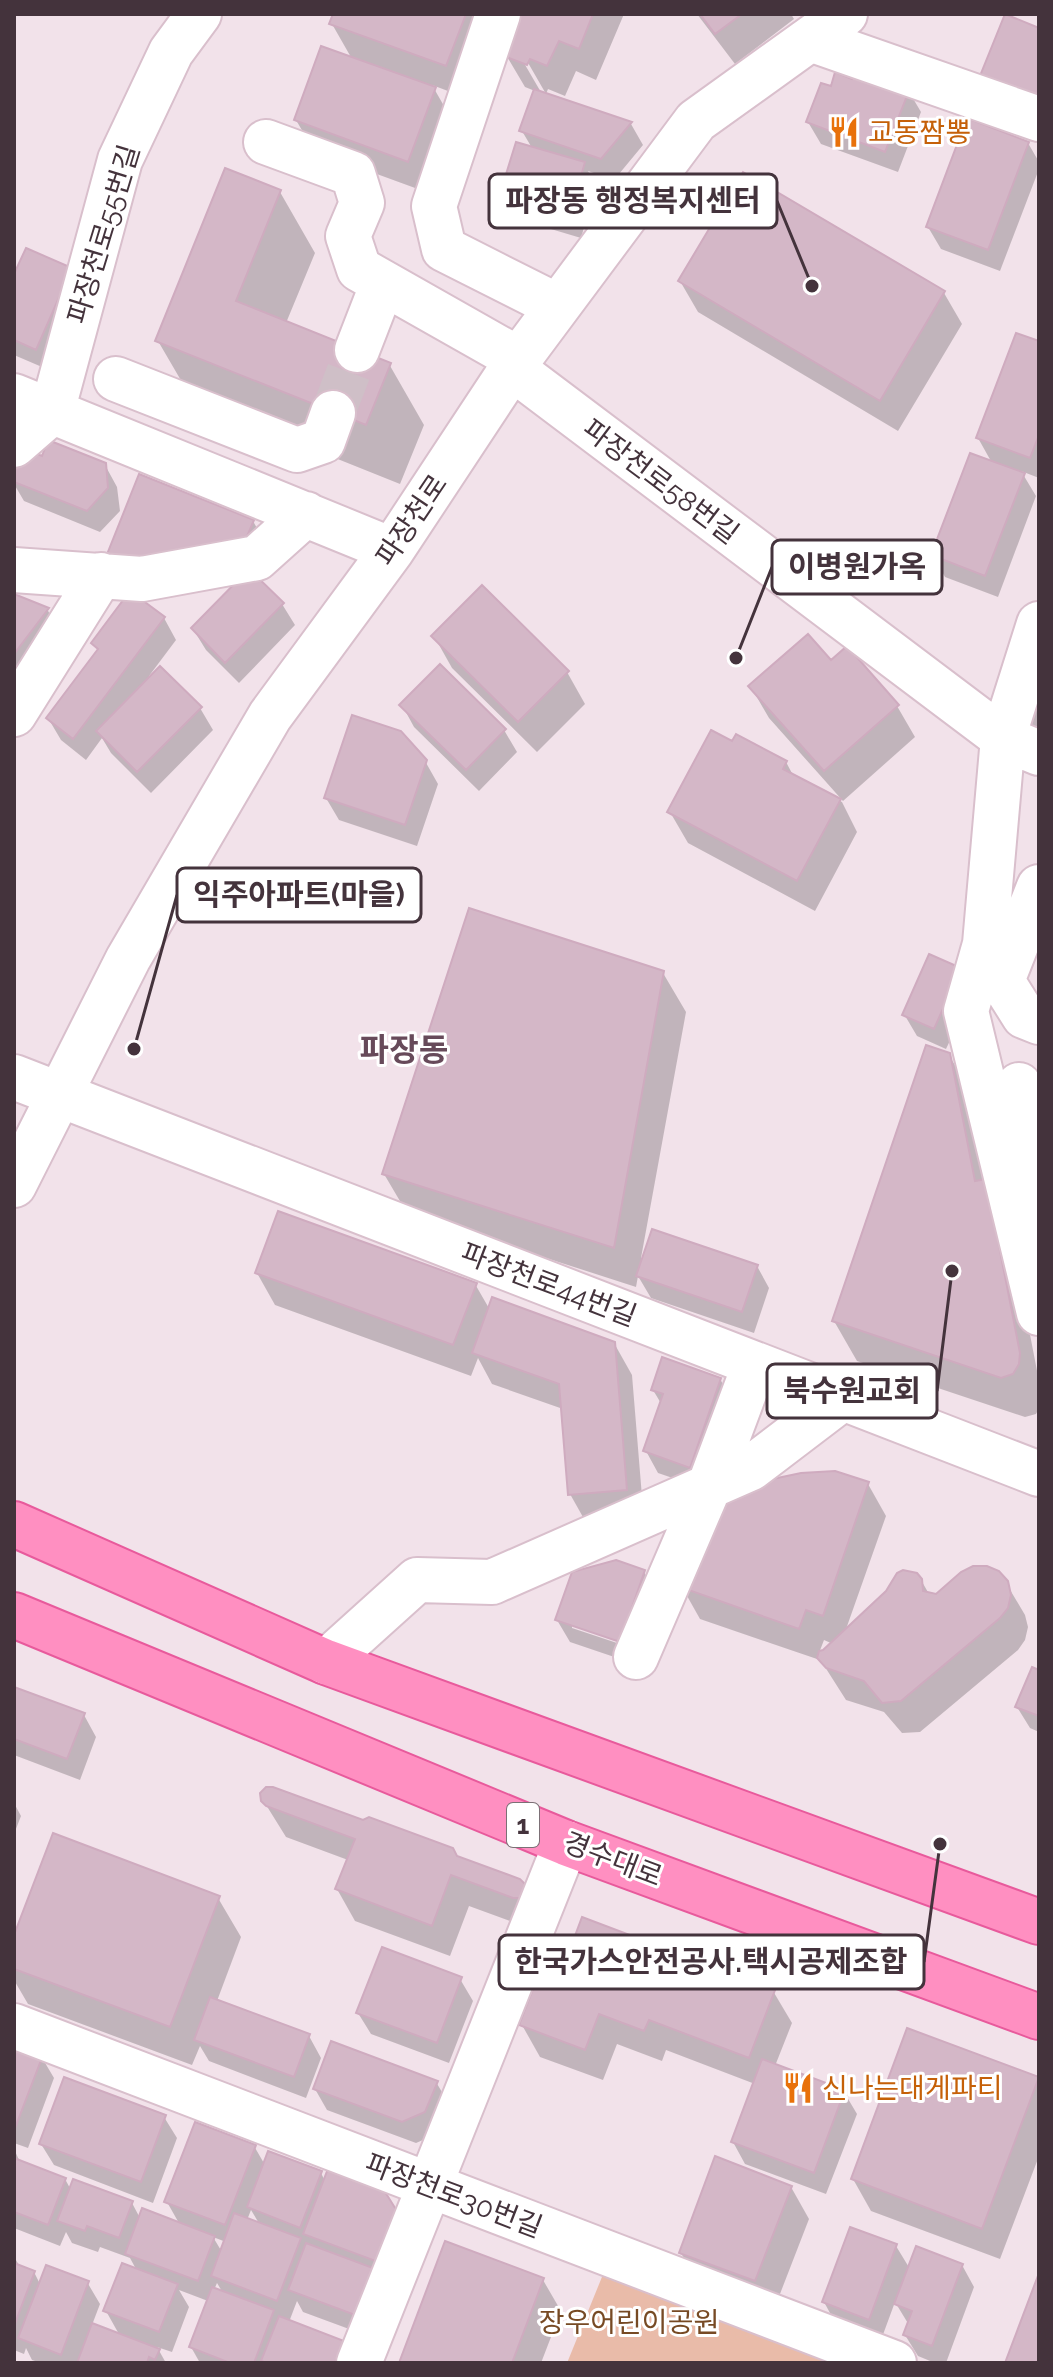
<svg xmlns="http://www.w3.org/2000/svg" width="1053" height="2377" font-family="Raleway,'Noto Sans KR',sans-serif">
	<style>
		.green { fill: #e9bba9 }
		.shadow { fill: #0003; fill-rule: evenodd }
		.building { fill: #d4b7c7; stroke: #cfabbf; stroke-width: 2 }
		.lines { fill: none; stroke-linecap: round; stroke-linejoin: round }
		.minor-tunnel { stroke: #cfbfc7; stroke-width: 44; stroke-dasharray: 44 22; stroke-linecap: butt }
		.minor-casing { stroke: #d9bfcc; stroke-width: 48 }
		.major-casing { stroke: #e85a9c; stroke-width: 48 }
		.minor { stroke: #fff; stroke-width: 44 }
		.major { stroke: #ff8fc1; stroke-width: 44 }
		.labels { text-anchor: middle; stroke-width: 6; stroke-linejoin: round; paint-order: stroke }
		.shield { fill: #fff; stroke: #7c7076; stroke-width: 2 }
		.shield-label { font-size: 26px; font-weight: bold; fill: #44333c }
		.food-label { font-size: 28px; fill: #c56008; stroke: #fff; text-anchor: start }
		.street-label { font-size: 28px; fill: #44333c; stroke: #fff }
		.park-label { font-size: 28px; fill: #774a24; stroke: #fff }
		.quarter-label { font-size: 32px; font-weight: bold; fill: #674a5a; stroke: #fff }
		.leader { fill: none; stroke: #44333c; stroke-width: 3 }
		.callout-dot { fill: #44333c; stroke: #fff; stroke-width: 3 }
		.callout { fill: #fff; stroke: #44333c; stroke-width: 3 }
		.callout-label { font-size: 30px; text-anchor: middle; font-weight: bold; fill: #44333c }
	</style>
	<rect width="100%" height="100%" fill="#f2e2ea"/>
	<path class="green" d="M606 2267 842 2363H567Z"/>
	<path class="shadow" d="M335 14H492L464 97 432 85 452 120 426 192 314 151 296 120 352 59 332 24Z
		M524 14H624L596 80 576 71 565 96 548 89 546 94 527 61 524 63 542 94 631 124 643 145 614 180 588 171 596 185 581 238 514 218 502 197 532 148 522 131 535 91 525 87 506 55Z
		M697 14H791L794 19 735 64Z
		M854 82 908 90 921 112 898 172 821 144 808 122 832 88Z
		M1028 143 1039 162V169L1000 271 941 249 928 227Z
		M280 192 315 253 286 323 389 364 424 425 400 484 193 401 158 341Z
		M71 270 49 370 14 355V279Z
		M680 281 944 293 962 324 898 431 698 312Z
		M1039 343V478L1021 471 1036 496 998 597 945 577 933 555 992 463 978 438Z
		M43 458 105 465 117 487 120 511 100 532 24 501 14 484V473Z
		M253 521 265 543 121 578Z
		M14 596 47 609 65 641 14 709Z
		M282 604 295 625 239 683 206 650 193 629Z
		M164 618 176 640 149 676 200 708 213 730 151 793 111 753 102 738 86 760 61 740 48 718 99 652 94 643Z
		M434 636 567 672 585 704 537 752 452 668Z
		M831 663 897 706 915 737 843 801 769 718 751 687Z
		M1039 688V741L1024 718Z
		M402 705 504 730 517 752 479 791 414 727Z
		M733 744 786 762 794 777 842 802 857 832 815 911 688 843 670 812Z
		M425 761 438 784 417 846 339 820 326 798Z
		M663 973 686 1012 641 1258 757 1266 769 1288 754 1333 651 1298 638 1276 636 1287 407 1213 384 1174Z
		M973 992 946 1049 917 1036 904 1014Z
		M949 1055 972 1095 1008 1221 1039 1381V1408L1036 1414 1025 1417 857 1361 834 1321Z
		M257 1273 475 1284 490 1310 614 1343 632 1375 644 1521 588 1526 570 1494 563 1409 492 1384 478 1358 471 1376 275 1305Z
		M720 1379 733 1401 702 1488 658 1473 646 1451 662 1405 653 1390Z
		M868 1484 886 1516 845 1632 921 1580 929 1594 936 1596 1006 1583 1025 1615 1028 1627 1025 1640 1018 1650 920 1732 902 1733 884 1712 846 1700 818 1656 817 1659 700 1619 682 1587ZM824 1640 833 1644 819 1653Z
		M644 1572 656 1594 632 1663 570 1642 557 1620ZM572 1624 630 1644 629 1647 572 1628Z
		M1039 1672V1732L1030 1728 1017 1707Z
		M14 1689 84 1715 96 1737 80 1780 14 1755Z
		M263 1800 456 1857 519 1881 532 1929 469 1906 450 1956 355 1921 337 1889 348 1860 286 1837Z
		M14 1803 21 1816 14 1834Z
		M218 1898 241 1937 217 2001 309 2036 321 2058 306 2098 209 2061 200 2046 192 2065 28 2004 14 1980V1941Z
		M564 1971 773 1991 792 2023 775 2066 844 2092 857 2114 826 2194 745 2164 733 2142 755 2084 666 2050 662 2061 617 2044 603 2080 540 2057 522 2025Z
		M460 1979 473 2001 449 2063 371 2034 358 2013Z
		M14 2046 41 2056 54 2078 28 2148 14 2143Z
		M1038 2079 1039 2156 1000 2259 871 2211 853 2179Z
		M436 2082 449 2104 437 2134 416 2143 327 2110 315 2089Z
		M164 2117 177 2138 153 2203 54 2165 41 2144Z
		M254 2146 265 2165 321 2173 325 2181 408 2235 368 2336 303 2312 297 2301 289 2322 343 2342 355 2363H200L191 2347 208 2301 179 2290 189 2307 172 2352 157 2347 166 2363H41L32 2360 26 2348 24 2354 14 2350V2257L21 2268 34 2272 40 2284 87 2282 100 2304 92 2325 120 2336 106 2311 137 2271 130 2258 100 2247 98 2252 72 2243 66 2232 60 2246 14 2228V2149L20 2162 65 2179 71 2190 132 2203 140 2218 180 2225 167 2202ZM251 2210 260 2225 247 2220ZM213 2237 226 2242 222 2252ZM217 2283 223 2293 214 2290Z
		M791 2187 809 2219 773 2312 699 2284 681 2253Z
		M896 2246 910 2269 962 2265 974 2287 946 2363H935L918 2356 905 2335 909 2325 895 2302 881 2340 836 2324 824 2302Z
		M543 2280 561 2311 541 2363H401Z"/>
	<path class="building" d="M333 14H466L446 66 329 24Z
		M522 14H593L579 49 559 41 547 66 530 59 527 65 504 56Z
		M700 14H742L715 34Z
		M1005 14 1039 28V100L980 76Z
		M321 46 436 87 408 162 294 120Z
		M857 69 910 88 885 152 806 122 821 83 831 86 835 72 852 79Z
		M534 89 632 122 601 159 519 131Z
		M967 118 1029 142 988 250 926 227Z
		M516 142 585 162 569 218 499 197Z
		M225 168 281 190 236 301 391 363 366 425 155 341Z
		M743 172 945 291 880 401 678 281Z
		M26 248 72 268 36 350 14 340V274Z
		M1016 333 1039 341V435L1030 458 976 438Z
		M48 440 106 463 108 488 87 511 14 482V467L22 448 42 456Z
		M970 453 1025 473 985 576 931 555Z
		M139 474 254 520 243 546 227 555 201 545 142 571 106 557Z
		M249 569 284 603 225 663 191 628Z
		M482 585 569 671 518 722 431 636Z
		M130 591 165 617 73 739 46 718 98 649 91 643Z
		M14 594 49 608 14 654Z
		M808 634 831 660 847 646 899 705 824 771 748 686Z
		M440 664 506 729 466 770 399 705Z
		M160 666 202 707 137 772 96 731Z
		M352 715 401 731 427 760 405 825 324 798Z
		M711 730 732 741 736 734 787 761 783 769 841 799 797 881 667 812Z
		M469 908 664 971 614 1248 382 1174Z
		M929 954 961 968 934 1029 902 1015Z
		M926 1045 950 1053 975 1181 986 1179 1020 1353 1019 1364 1013 1374 1001 1378 832 1321Z
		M278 1211 477 1283 453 1345 255 1273Z
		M652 1229 758 1265 742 1312 636 1276Z
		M492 1297 615 1342 627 1490 568 1495 559 1384 472 1353Z
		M662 1357 721 1378 690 1468 643 1451 663 1394 651 1390Z
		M835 1471 869 1482 823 1616 806 1610 799 1629 680 1587 705 1516 745 1489 768 1480 801 1473Z
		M616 1560 645 1570 620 1642 555 1620 572 1572Z
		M973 1566H987L999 1571 1008 1581 1011 1595 1008 1608 1000 1618 901 1701 882 1703 864 1681 826 1668 817 1658 819 1651 823 1650 886 1591 897 1573 903 1570 917 1573 922 1579 923 1591 936 1594 961 1572Z
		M1032 1667 1039 1670V1716L1015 1707Z
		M14 1687 85 1713 67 1759 14 1739Z
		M266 1787H273L363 1820 369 1817 453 1848 457 1856 520 1879 526 1885 521 1898H513L451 1875 432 1926 335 1889 355 1839 266 1806 261 1801 260 1793Z
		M53 1833 220 1896 170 2027 14 1969V1935Z
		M582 1917 775 1990 749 2058 649 2020 644 2031 599 2014 585 2050 519 2025 544 1961 563 1968Z
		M382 1947 462 1977 437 2043 356 2013Z
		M210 1997 310 2034 294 2077 194 2040Z
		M907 2028 1039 2077 982 2229 851 2179Z
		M331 2041 438 2081 425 2112 402 2122 313 2089Z
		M14 2044 43 2055 15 2128 14 2127Z
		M762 2059 845 2090 814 2173 731 2142Z
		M64 2077 166 2115 141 2182 39 2144Z
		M195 2122 256 2145 225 2225 164 2202Z
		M268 2151 322 2171 300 2228 247 2207Z
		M715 2156 792 2186 755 2281 679 2253Z
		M14 2158 66 2178 48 2225 14 2212Z
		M329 2166 382 2187 397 2211 378 2262 303 2234Z
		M73 2179 133 2201 119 2238 87 2226 85 2231 57 2221Z
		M142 2208 215 2236 198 2281 125 2254Z
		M234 2213 301 2238 277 2301 211 2276Z
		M850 2227 897 2244 869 2320 822 2302Z
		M445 2241 544 2278 512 2363H399Z
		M306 2243 373 2268 355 2315 288 2290Z
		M916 2246 963 2264 932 2346 903 2335 912 2311 894 2304Z
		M14 2263 35 2271 14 2326Z
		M122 2263 178 2284 159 2332 103 2311Z
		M46 2265 89 2281 61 2355 18 2338Z
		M1039 2273V2363H1005Z
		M212 2287 274 2310 254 2363H230L189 2347Z
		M279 2316 344 2341 335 2363H267L261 2361Z
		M92 2323 160 2349 155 2360 149 2357 147 2363H77Z"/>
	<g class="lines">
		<path class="minor-tunnel" d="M333 413 357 350"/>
		<defs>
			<path id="minor" d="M498 14 434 206 444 249 557 306
				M810 39 1039 119
				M266 142 353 174 362 203 348 236 359 269 518 359
				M357 350 383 283
				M512 368 1003 738 1039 753
				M116 379 297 450 323 441 333 413
				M14 396 392 550
				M14 445 52 412 120 160 171 52 199 14
				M14 570 142 579 257 558 306 514
				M1039 624 1003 738 985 944 966 1011 1039 1313
				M14 714 101 575
				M1039 887 1002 981 1024 1016 1039 1022
				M14 1077 1039 1474
				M1019 1085 1039 1192
				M14 1185 128 959 270 716 392 550 512 368 696 121 845 14
				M636 1657 709 1487 755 1364
				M326 1662 417 1580 492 1582 751 1468 843 1398
				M14 2026 894 2363
				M359 2363 566 1843"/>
			<path id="major" d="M14 1524 326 1662 1039 1922
				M14 1615 566 1843 1039 2017"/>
		</defs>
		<use href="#minor" class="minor-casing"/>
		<use href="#major" class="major-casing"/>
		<use href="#minor" class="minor"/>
		<use href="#major" class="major"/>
	</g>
	<defs>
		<symbol id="restaurant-bare" viewBox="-9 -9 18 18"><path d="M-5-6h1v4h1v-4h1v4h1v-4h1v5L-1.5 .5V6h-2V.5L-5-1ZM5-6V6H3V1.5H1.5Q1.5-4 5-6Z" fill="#e8710a" stroke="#fff" stroke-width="2.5" paint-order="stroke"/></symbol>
	</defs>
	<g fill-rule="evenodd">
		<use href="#restaurant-bare" x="822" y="110" width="44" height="44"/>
		<use href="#restaurant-bare" x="776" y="2066" width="44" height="44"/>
	</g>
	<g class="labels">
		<rect class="shield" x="507" y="1803" width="32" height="44" rx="6"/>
		<g class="shield-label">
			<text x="523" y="1834">1</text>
		</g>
		<g class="food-label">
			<text x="868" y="142">교동짬뽕</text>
			<text x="822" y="2098">신나는대게파티</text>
		</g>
		<g class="street-label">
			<text transform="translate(103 234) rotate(-73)" y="10">파장천로55번길</text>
			<text transform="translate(661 481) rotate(37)" y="10">파장천로58번길</text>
			<text transform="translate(411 520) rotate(-56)" y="10">파장천로</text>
			<text transform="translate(549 1284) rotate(21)" y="10">파장천로44번길</text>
			<text transform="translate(613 1859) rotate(21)" y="10">경수대로</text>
			<text transform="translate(454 2195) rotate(21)" y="10">파장천로30번길</text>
		</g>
		<g class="park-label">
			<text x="629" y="2332">장우어린이공원</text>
		</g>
		<g class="quarter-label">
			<text x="404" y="1061">파장동</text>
		</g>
	</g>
	<path class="leader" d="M812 286L777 201M736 658L772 567M134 1049L177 895M952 1271L937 1391M940 1844L924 1962"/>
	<g class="callout-dot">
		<circle cx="812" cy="286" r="8"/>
		<circle cx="736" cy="658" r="8"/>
		<circle cx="134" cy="1049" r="8"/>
		<circle cx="952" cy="1271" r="8"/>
		<circle cx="940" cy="1844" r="8"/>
	</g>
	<g class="callout">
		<rect x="489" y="174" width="288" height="54" rx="8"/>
		<rect x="772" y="540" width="170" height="54" rx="8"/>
		<rect x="177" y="868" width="244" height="54" rx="8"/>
		<rect x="767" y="1364" width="170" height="54" rx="8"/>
		<rect x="499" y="1935" width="425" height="54" rx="8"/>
	</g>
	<g class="callout-label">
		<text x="633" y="211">파장동 행정복지센터</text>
		<text x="857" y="577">이병원가옥</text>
		<text x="299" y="905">익주아파트(마을)</text>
		<text x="852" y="1401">북수원교회</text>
		<text x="711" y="1972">한국가스안전공사.택시공제조합</text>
	</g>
	<rect width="1053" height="2377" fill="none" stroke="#44333c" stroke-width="32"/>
</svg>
